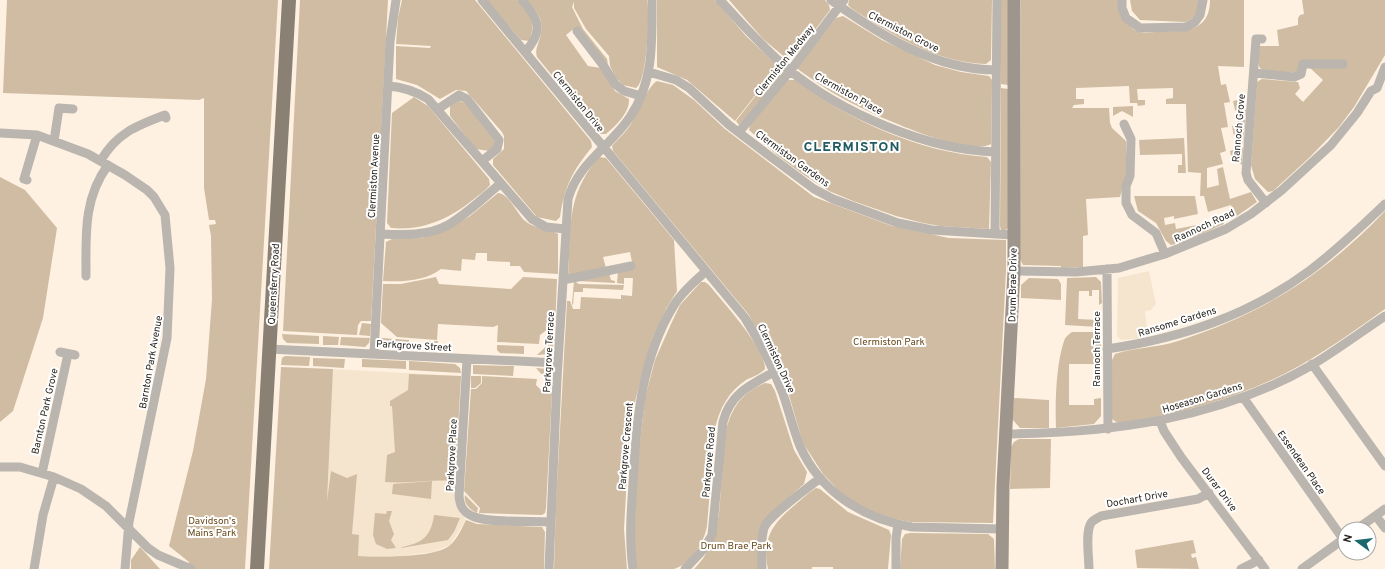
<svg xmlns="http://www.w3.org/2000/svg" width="1385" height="569" font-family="Overpass,sans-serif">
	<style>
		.built { fill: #f6e5ce }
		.green { fill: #d0bca2 }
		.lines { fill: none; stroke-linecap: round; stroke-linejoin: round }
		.street { stroke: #bab5ae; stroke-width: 9 }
		.secondary { stroke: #9e968c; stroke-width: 13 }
		.primary { stroke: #8a8174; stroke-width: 14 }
		.labels { text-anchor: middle; stroke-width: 4; stroke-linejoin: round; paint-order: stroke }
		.street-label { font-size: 10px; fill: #29251f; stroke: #fff }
		.park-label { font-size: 10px; fill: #69491a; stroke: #fff }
		.district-label { font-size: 14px; font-weight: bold; letter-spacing: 1px; fill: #225c62; stroke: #fff }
	</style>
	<rect width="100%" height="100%" fill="#fef1e1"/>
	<path class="built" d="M1149 271 1156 304 1151 310 1145 311 1148 338 1121 340 1117 336 1118 278Z
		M333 369 461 376 454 495 456 505 466 520 450 545 433 552 398 556H324Z"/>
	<path class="green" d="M7 0H278L245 569H187L189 562 169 546 193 451 206 379 212 299 211 236 209 225 216 224 215 220H209L204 188V98L199 100 3 93Z
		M300 0H388L371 321H361L358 325 357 335 283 331Z
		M402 0H475L591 141 592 147C572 172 565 185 560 217L556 221 537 217 493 165V159L504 149V136L502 132 466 91 456 90 440 99 417 85 396 79V46L430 48 431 46 396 44 398 18Z
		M487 0H517C530 16 537 20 529 41L521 40Z
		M527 0H647C650 13 647 83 636 88L623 85 616 78 610 66 609 56 586 29 574 8V2L572 7 583 29 607 59 608 64 576 27 566 35 588 66 601 68 615 91 629 99C630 112 616 126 606 134H600L537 57C535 51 537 47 539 41 545 22 540 15 527 0Z
		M657 0H715L746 36 778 66 735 121 687 80 657 67Z
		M729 0H825L829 5 830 10 795 56 787 59 763 39Z
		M849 0H992L991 60 986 64C937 63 890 34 851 8L848 5Z
		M1001 0H1009L1008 85 1001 84Z
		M1021 0H1120C1123 8 1126 22 1132 28 1139 35 1150 32 1159 32 1183 31 1210 33 1210 0H1244V67L1218 66 1221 85 1226 84 1230 102 1224 103 1228 127 1221 128 1226 151 1220 153 1223 164 1207 168V188L1219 185 1217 169 1223 167 1230 199 1251 192 1257 202 1234 218 1231 205 1208 212 1204 196H1200L1201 173 1188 172 1186 104H1166V99L1173 98V88L1137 89 1138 100H1145V105L1138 106 1137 103H1130L1129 86 1076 88V99H1084V104L1074 105 1072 108H1109L1110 123 1112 128 1126 141V174L1120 197 1086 199 1088 235 1083 236V267L1061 268V266L1023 265 1020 259Z
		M1130 0H1200C1199 11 1196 18 1185 22L1140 20 1132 11Z
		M1298 0H1385V55L1354 107 1339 127 1310 157 1273 191 1268 192 1255 179 1251 165 1257 82 1262 79 1298 82 1300 88 1295 94 1303 102 1323 80 1310 68H1344V62L1299 63V70L1296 72C1288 72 1261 74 1259 66 1257 60 1258 52 1259 46H1279L1277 30 1298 25V18L1300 15 1304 14 1302 0Z
		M843 16 882 40 935 65 961 72 989 76 992 80 991 144C966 158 867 112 842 98 827 90 813 80 799 70L797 68 836 18Z
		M775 71 780 75 779 79 739 125 736 121Z
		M787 80H795C850 121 919 152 987 157L991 162 989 229 940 226 923 223 896 216 853 201 829 191 804 175 778 156 749 130 750 124Z
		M657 81 673 85 694 100 725 129 814 197 892 226 949 238 1006 240V271L993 523 911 522 873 515 845 497 823 474 803 443 788 392 749 315 613 151 612 146C618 139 626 132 631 124 638 112 647 87 657 81Z
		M1001 88 1008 89V229L1005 230H1001L1000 226Z
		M414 97 428 106 489 179 490 185C486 190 479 195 474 199 449 219 423 231 391 228L387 223 392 113Z
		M457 100 465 103 495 142 494 146 489 151 476 149 450 116V104Z
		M1238 100 1246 110 1245 117 1235 110 1233 101Z
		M1133 106V117L1122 111 1113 116V107Z
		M1236 116 1245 120 1243 144 1234 136 1232 126 1238 124Z
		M1184 138 1186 173H1178V165H1182V154L1140 155 1139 140Z
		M1236 146 1243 148 1242 165 1231 156 1230 151 1237 149Z
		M599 157 606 158 674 240 677 291 666 309 653 337 644 365 633 410 629 440 624 529 627 569H554L556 503 567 301H570L573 309H580L581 297 621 299V295L632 296 633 278H624V284L617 283 618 271 633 267 630 252 603 257 606 268 568 276C571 228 566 195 599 157Z
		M0 177 25 190 57 228 43 318 13 411 0 422Z
		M498 193C509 194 516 212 524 220 534 229 548 228 558 234V274L524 272 520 266H510V262L487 261V253H476L475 260 462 259 461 271 441 269C426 281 402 282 383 281L386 242 392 239 422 238 450 228 470 216Z
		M1134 196H1195L1198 214 1174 219V216L1164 218 1165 225 1175 223 1176 229 1223 220 1224 224 1184 242 1171 245 1166 241 1156 223 1138 211Z
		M1385 211V309C1357 329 1329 349 1299 366 1244 397 1183 413 1121 423L1116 422 1110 417V364L1115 354C1135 347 1158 348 1178 341 1262 314 1324 275 1385 211Z
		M609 273 611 280 615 281V283L577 281Z
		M436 277 439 284 511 289 523 277 557 279 555 329H548L540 335 539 344 497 342 498 325 493 327 438 324 437 340 397 337 381 323 383 284H401Z
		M1096 277 1101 282 1102 303 1099 305V290H1092V296H1089V291H1079L1078 319 1099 320V327L1065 325 1067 278Z
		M1029 278 1058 279 1061 284V300L1021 298V285Z
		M574 281 579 284 624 285 623 290 583 288V292H574L573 306 572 303Z
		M701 282H705L709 285C722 301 766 349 765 369 760 375 752 377 746 380 729 391 719 409 715 429L707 526C704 542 692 564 674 569 664 569 648 569 637 569L634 546 637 468 645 398 655 360 671 324 680 305Z
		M362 323 371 324 370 336 359 335Z
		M1072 332H1099V338L1101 342 1102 368H1093V364H1069V405H1094V399L1101 398V416L1094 424 1056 428C1055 402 1056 365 1064 341 1065 337 1068 335 1072 332Z
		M282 334 319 336V344L287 343 283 339Z
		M323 336 339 337 338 345H323Z
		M341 337 370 338 369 343 365 347 340 345Z
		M381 338 409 340V350L383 347 381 344Z
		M555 338 551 354 537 355Z
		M425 341H438L437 347 433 350H424Z
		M497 345 524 346V354L500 353 497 350Z
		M285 356 310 357 309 366 281 365 282 358Z
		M313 358 345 359 344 368 313 366Z
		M362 359 406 361V369L362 367Z
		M409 361 455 364 460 368 461 373 409 370Z
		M473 365 514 366 513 376 473 374Z
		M281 367 333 369 327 501 331 471 347 478 357 474 352 534 359 535 358 556C379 557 433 558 449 546 457 540 462 528 466 520L477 524 542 527 545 532 544 569H269Z
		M536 368 548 369 552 373 553 377 543 376Z
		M409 374 461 376 455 481C431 479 408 484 385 482L387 455 395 452 392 406H390V401L408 390Z
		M471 376H481V383L475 388H471Z
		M482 376 537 379 536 385 543 392H552L546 508 545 513 542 515 479 513 480 508 464 491 471 389H476L482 383Z
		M765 383 771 384 775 391 794 450 807 472 804 484 772 512 758 569H694C748 517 691 412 765 383Z
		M1014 398 1049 400V428H1020L1012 419Z
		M1019 439H1051L1050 488 1010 489 1011 447 1014 442Z
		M432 481 431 499 392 494 393 484Z
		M816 488 820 489 848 512 889 530 891 535 888 569H833V567H812V569H768C761 538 774 522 796 504 802 499 809 492 816 488Z
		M465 495 478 508 477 513C470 510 463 503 465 495Z
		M387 511H392L389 521 394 534 391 540 396 548 387 549 376 544 373 535 375 513 386 514Z
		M434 515 460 518 454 532 448 540 401 548 402 547C423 543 431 536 434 515Z
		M910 533 988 534 994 539 995 569H900L902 539 905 534Z
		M1193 540 1196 553 1191 554 1192 558 1196 557 1199 569 1137 568 1135 550Z
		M140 547 159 568 160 569H131V560Z"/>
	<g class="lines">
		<path class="street" d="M482 0 745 318C760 342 773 367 783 394 789 411 793 429 800 446 820 492 864 519 912 527L1002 529
			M522 0C539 19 544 31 525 52
			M720 0C742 24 763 48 788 69 841 113 927 150 996 152
			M831 0C880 35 935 70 996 70
			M1122 0V8L1126 18 1140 28 1186 27 1195 22 1200 15 1203 0
			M577 31 603 65 615 84 624 91 641 96
			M1262 39H1256L1246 173 1248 180 1266 203
			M649 72 676 80 689 88 729 125 767 154 814 189 833 199 898 223 932 230 1013 235
			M1254 73 1294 77 1301 74 1303 64H1343
			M388 86C404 87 415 91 428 99L532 219 546 227 565 229
			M438 109 459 95 467 99 499 140 497 149 482 161
			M1124 124 1131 139 1130 176 1126 186V203L1132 215 1156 233 1165 254
			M739 132 794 66 844 0
			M0 133 37 135 88 154 125 175 147 190 154 197 165 215 170 268 167 338 129 522 125 569
			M54 141 59 108 73 109
			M101 160C117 133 136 126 165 115L166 118
			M27 180 24 179 37 135
			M381 234C404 235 428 236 448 225 467 214 484 197 500 184
			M995 234 997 0
			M1107 269 1108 429
			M1014 271 1076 272 1119 268 1165 254 1226 229 1251 214 1282 190 1331 145 1357 113 1371 91 1377 88 1385 67
			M86 276C86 236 83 199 108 165
			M563 280 631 266
			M269 349 558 363
			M1107 349C1181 338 1248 316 1309 271 1336 251 1361 227 1385 204
			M60 352 75 355
			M374 354 390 41 396 0
			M467 359 459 496C460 506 463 512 472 516 485 523 532 521 550 522
			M1312 364 1385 466
			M1243 397 1343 539
			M1160 421 1164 431 1181 457 1265 569
			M1005 434C1111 433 1219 419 1312 365 1337 350 1361 332 1385 316
			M0 467H20L54 477 81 489 106 506 148 548 158 555 191 569
			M42 473 68 354
			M1376 516 1385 528
			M1357 529 1385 509
			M34 569 43 515 54 477
			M549 569 557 379 568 199C578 163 610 147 630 117 654 82 652 41 652 0
			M633 569C629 540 631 513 633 484 636 423 641 358 674 305 682 292 694 282 705 272
			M685 569 704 549 712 535 723 422C730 394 750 385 774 372
			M762 569C762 556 760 541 764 528 769 515 807 489 820 478
			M896 569V538L898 525
			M1089 569C1089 558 1085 532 1091 523 1093 520 1098 518 1101 516L1198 499 1209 493
			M1241 569 1259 560
			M1302 569 1345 538"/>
		<path class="secondary" d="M1002 569 1003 485 1014 271V0"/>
		<path class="primary" d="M257 569 289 0"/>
	</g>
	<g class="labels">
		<g class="street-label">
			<text transform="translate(904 31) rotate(27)" y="4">Clermiston Grove</text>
			<text transform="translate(784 60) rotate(-51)" y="4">Clermiston Medway</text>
			<text transform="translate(849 93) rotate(29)" y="4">Clermiston Place</text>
			<text transform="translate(579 101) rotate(51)" y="4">Clermiston Drive</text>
			<text transform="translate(1238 128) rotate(-85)" y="4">Rannoch Grove</text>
			<text transform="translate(793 158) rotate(36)" y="4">Clermiston Gardens</text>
			<text transform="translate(373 176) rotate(-87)" y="4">Clermiston Avenue</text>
			<text transform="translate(1204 225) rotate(-25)" y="4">Rannoch Road</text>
			<text transform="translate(273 284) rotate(-87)" y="4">Queensferry Road</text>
			<text transform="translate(1012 285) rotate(-89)" y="4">Drum Brae Drive</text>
			<text transform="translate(1177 321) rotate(-17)" y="4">Ransome Gardens</text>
			<text transform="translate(414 345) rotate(3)" y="4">Parkgrove Street</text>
			<text transform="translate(1096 349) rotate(-90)" y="4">Rannoch Terrace</text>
			<text transform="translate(548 352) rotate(-87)" y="4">Parkgrove Terrace</text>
			<text transform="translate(777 358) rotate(65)" y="4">Clermiston Drive</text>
			<text transform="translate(150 362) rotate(-80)" y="4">Barnton Park Avenue</text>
			<text transform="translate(1202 397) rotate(-17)" y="4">Hoseason Gardens</text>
			<text transform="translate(44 411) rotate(-77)" y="4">Barnton Park Grove</text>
			<text transform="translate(625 446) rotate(-85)" y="4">Parkgrove Crescent</text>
			<text transform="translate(451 455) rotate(-87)" y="4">Parkgrove Place</text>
			<text transform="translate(708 462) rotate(-85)" y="4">Parkgrove Road</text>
			<text transform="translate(1302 462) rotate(55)" y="4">Essendean Place</text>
			<text transform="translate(1220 489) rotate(53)" y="4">Durar Drive</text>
			<text transform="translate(1137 498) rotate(-10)" y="4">Dochart Drive</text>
		</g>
		<g class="park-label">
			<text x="889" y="345">Clermiston Park</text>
			<text x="212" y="524">Davidson's<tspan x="212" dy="12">Mains Park</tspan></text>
			<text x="736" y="549">Drum Brae Park</text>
		</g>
		<g class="district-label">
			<text x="852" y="151">CLERMISTON</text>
		</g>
	</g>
	<g transform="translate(1357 541) rotate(285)"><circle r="19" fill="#ffffff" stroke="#a9a8a5"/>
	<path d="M0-3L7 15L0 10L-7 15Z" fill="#1a676e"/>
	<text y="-6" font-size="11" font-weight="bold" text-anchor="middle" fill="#29251f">N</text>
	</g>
</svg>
